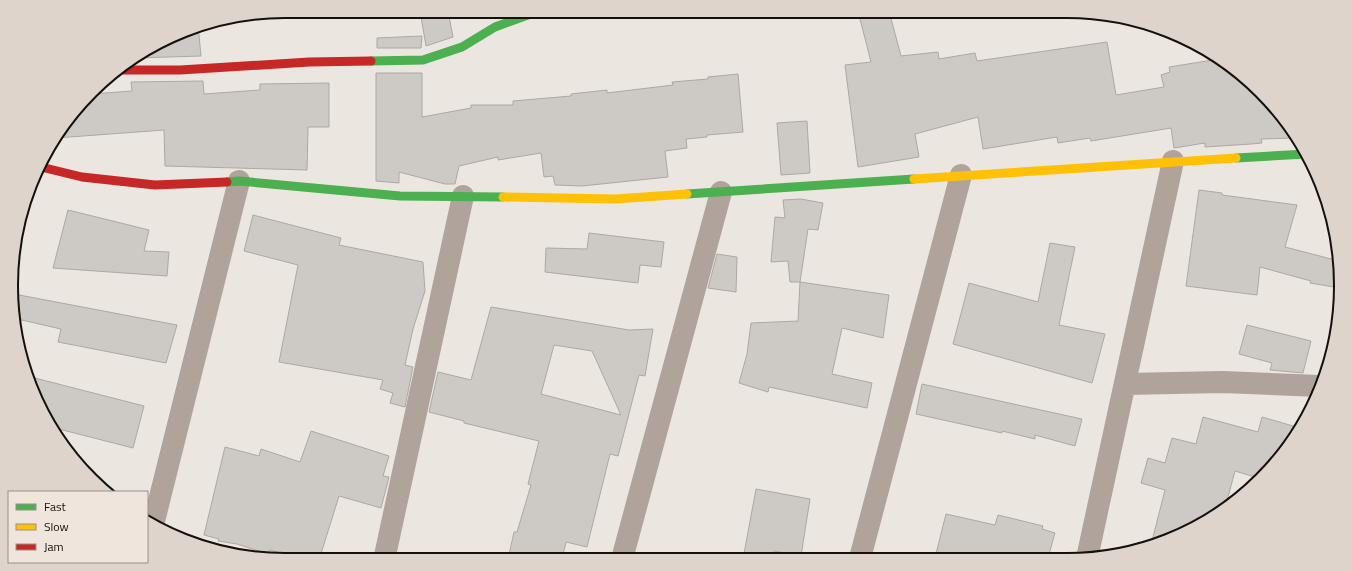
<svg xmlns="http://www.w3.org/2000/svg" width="1352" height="571" font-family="'Titillium Web',sans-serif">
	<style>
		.building { fill: #cdc9c5; stroke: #ada8a4; fill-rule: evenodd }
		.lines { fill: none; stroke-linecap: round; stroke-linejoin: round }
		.street { stroke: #afa39b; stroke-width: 22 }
		.fast { stroke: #4caf50; stroke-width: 9 }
		.slow { stroke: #ffc107; stroke-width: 9 }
		.jam { stroke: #c62828; stroke-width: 9 }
		.rim { fill: none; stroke: #13100d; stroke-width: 2 }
	</style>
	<rect width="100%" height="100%" fill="#ece6e1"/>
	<path class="building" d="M420 11H448L453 37 426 46Z
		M858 11H889L901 56 938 52 939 59 975 53 977 61 1107 42 1116 95 1164 87 1161 75 1170 72 1169 67 1219 59 1248 79 1284 119 1296 138 1261 139 1262 143 1251 144 1205 147V143L1174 148 1171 128 1091 141 1090 138 1058 143 1057 137 983 149 978 117 915 134 919 157 858 167 845 65 871 62Z
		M198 25 201 56 135 58 148 48Z
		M422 36 421 48H377V38Z
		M376 73H422V117L471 108V105H513V101L571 96V94L607 90V93L673 85 672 82 708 79V77L738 74 743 132 707 135V137L686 139 687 148 665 151 668 177 582 186 555 185 553 176 544 177 541 153 498 160V157L459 166 455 184H445L399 172V183L376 181Z
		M203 81 204 94 260 90V84L329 83V127H308L307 170 165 166 164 130 56 138 92 94 132 91 131 82Z
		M807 121 810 173 781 175 777 123Z
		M1199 190 1222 193V195L1297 205 1285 247 1339 261 1340 288 1310 283 1311 281 1260 267 1257 295 1186 286Z
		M801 199 823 203 818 230 808 229 800 282 889 295 883 338 842 328 832 374 872 383 867 408 769 387 768 392 739 383 747 354 751 323 798 321 800 282H790L788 261 771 262 775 217 785 218 783 200Z
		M68 210 149 230 144 251 169 252 167 276 53 268Z
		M253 215 341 238 339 245 423 262 425 291 413 329 405 365 413 367 405 407 390 403 393 393 380 389 383 380 279 362 298 265 244 251Z
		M589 233 664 242 661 267 640 265 638 283 545 272 546 248 587 249Z
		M1050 243 1075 247 1059 325 1105 334 1092 383 953 344 969 283 1038 302Z
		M717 254 737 257 736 292 708 288Z
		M14 294 177 325 166 363 58 342 61 329 13 318Z
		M491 307 629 330 653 329 645 376 639 375 618 456 610 454 587 547 566 542 562 559H508L514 532H517L531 485 528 484 539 441 464 423V421L429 412 438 372 471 380ZM554 345 592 351 621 415 541 394Z
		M1247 325 1311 341 1303 373 1270 370 1272 363 1239 354Z
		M27 376 144 406 133 448 51 427 48 423Z
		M922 384 1082 419 1075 446 1035 435V439L1002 431V433L916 414Z
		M1203 417 1258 432 1262 417 1300 428 1295 438 1258 478 1235 471 1225 508 1172 539 1151 545 1165 490 1141 483 1148 458 1165 463 1172 438 1196 444Z
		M311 431 389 456 383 476 389 477 381 508 339 496 319 560H301L270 550 268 554 237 544 218 541 219 539 204 535 225 447 259 456 261 449 300 462Z
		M756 489 810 499 801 556 774 551 773 559H743Z
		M946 514 995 525 998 515 1043 526 1042 529 1055 533 1048 558H935Z"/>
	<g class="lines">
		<path class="street" d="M1125 384 1223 382 1320 386
			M153 525 239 181
			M860 558 961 175
			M1087 558 1173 161
			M622 559 721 192
			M384 560 463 196"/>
		<path class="fast" d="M371 61 423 60 462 47 495 27 539 11
			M1236 158 1306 154
			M227 182 239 181 400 196 503 197
			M687 194 914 179"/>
		<path class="slow" d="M914 179 1236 158
			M503 197 615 199 687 194"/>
		<path class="jam" d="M117 70H180L309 62 371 61
			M41 167 82 177 155 185 227 182"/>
	</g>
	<path d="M0 0H1352V571H0ZM285 18H1067A267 267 0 0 1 1334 285V286A267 267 0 0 1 1067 553H285A267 267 0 0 1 18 286V285A267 267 0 0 1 285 18Z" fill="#ded4cc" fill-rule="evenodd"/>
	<path class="rim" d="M285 18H1067A267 267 0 0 1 1334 285V286A267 267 0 0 1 1067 553H285A267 267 0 0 1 18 286V285A267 267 0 0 1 285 18Z"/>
	<rect x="8" y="491" width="140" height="72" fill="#f0e5dd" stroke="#98908a"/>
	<rect x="16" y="504" width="20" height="6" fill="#4caf50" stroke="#98908a"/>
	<text x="44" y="511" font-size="12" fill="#13100d">Fast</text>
	<rect x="16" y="524" width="20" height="6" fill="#ffc107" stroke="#98908a"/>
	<text x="44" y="531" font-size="12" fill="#13100d">Slow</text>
	<rect x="16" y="544" width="20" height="6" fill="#c62828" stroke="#98908a"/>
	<text x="44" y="551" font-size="12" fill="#13100d">Jam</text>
</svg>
